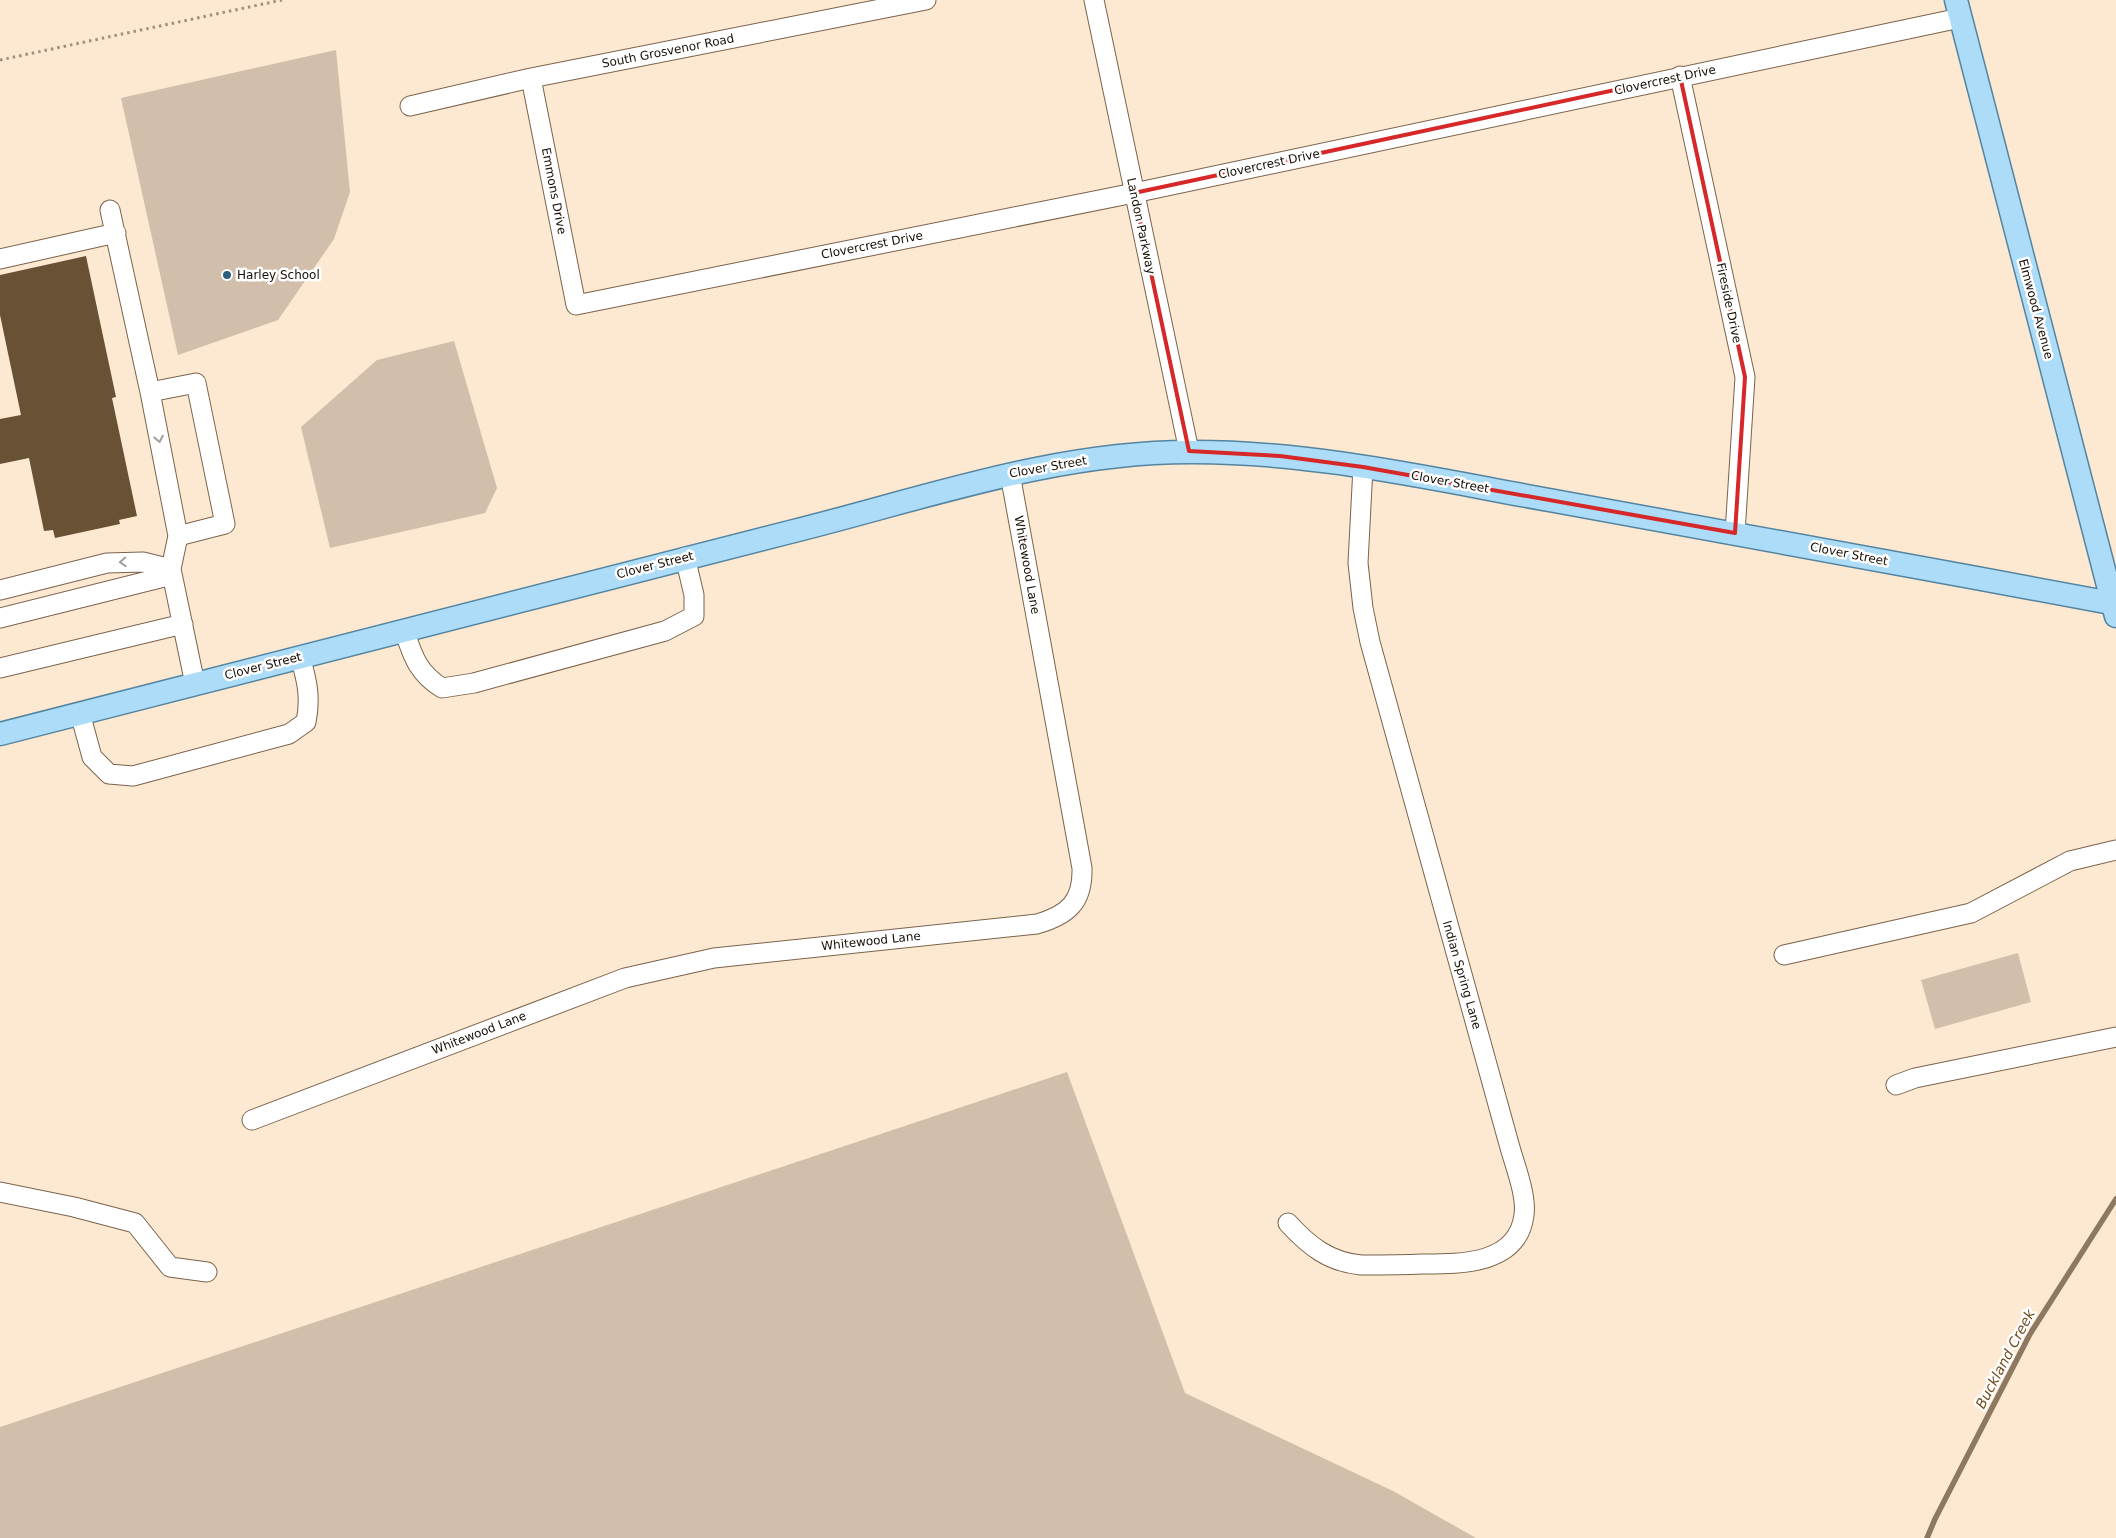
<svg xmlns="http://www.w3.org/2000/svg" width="2116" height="1538" font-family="'DejaVu Sans',sans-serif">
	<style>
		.green { fill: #d1bfac }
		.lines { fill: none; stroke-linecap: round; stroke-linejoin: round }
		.stream { stroke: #8e7861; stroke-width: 5.5 }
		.building { fill: #695136 }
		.minor-casing { stroke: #7b634b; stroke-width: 21 }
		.major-casing { stroke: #5384a0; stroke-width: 25 }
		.path { stroke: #a1907f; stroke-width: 3; stroke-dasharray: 2.5 4; stroke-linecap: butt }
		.minor { stroke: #fff; stroke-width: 19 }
		.major { stroke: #acdcf8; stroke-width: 22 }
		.oneway { stroke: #a29f9b }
		.marked { fill: none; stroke: #d62828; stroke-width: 4; stroke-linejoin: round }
		.poi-dot { fill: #2d607d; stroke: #fff; stroke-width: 2 }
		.labels { text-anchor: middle; stroke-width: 5; stroke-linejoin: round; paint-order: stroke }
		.street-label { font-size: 12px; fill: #170e05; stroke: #fff }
		.poi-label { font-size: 12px; fill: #170e05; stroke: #fff; text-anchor: start }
		.water-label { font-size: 14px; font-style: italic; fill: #734d1e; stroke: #fff }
	</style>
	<rect width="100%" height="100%" fill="#fde8d1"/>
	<path class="green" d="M336 50 350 192 334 239 278 320 178 355 121 98Z
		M454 341 497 488 485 513 330 548 301 427 377 360Z
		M2018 953 2031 1002 1935 1029 1921 980Z
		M1067 1072 1185 1393 1393 1491 1476 1538H0V1427Z"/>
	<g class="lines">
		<path class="stream" d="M1927 1538 1935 1519 2030 1334 2116 1199"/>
	</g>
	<path class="building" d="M86 256 116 397 112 398 137 516 119 520 120 524 55 538 53 530 44 531 29 458 0 464V419L21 415 0 315V275Z"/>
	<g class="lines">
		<defs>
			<path id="minor" d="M1094 0 1189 451
				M1680 76 1745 377 1735 533
				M531 78 576 305 1134 193 1960 18
				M410 106 531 78 926 0
				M110 210 150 392 178 536 171 569 195 684
				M0 259 116 233
				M150 392 196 383 225 524 178 536
				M0 590 107 563 143 562 171 569
				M0 618 172 575
				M404 630C413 656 417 672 442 688L474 683 665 631 694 616V595L685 557
				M0 668 183 624
				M80 713 92 757 109 774 133 776 289 734 306 722C311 698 307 680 300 657
				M1784 955 1971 913 2070 861 2116 850
				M1896 1085 1915 1078 2116 1037
				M252 1120 625 978 714 958 1037 924C1068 915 1083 902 1082 868L1010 474
				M0 1192 74 1207 135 1223 170 1267 207 1272
				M1288 1223C1309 1246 1329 1262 1361 1265 1382 1265 1402 1265 1422 1264 1460 1264 1518 1265 1524 1215 1527 1195 1514 1163 1509 1144L1370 642 1363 608 1358 563 1363 467"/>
			<path id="major" d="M1956 0 2116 616
				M0 734C263 666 526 597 790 532 923 499 1055 451 1194 452 1314 452 1432 479 1549 500 1738 533 1927 569 2116 604"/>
		</defs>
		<use href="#minor" class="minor-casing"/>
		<use href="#major" class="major-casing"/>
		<path class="path" d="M0 60 282 0"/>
		<use href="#minor" class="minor"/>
		<use href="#major" class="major"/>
	</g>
	<defs><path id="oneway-chevron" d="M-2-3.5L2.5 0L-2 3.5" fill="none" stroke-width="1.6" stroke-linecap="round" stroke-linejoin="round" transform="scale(1.25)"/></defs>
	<g class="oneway">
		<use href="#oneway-chevron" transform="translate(159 439) rotate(79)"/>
		<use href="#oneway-chevron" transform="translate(123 562) rotate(177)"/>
	</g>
	<path class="marked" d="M1680 76 1745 377 1735 533 1363 467 1280 456 1189 451 1134 193Z"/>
	<circle class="poi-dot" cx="227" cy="275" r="5"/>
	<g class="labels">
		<g class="street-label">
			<text transform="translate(668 51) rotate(-11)" y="4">South Grosvenor Road</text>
			<text transform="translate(1665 80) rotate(-12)" y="4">Clovercrest Drive</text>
			<text transform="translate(1269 164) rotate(-12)" y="4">Clovercrest Drive</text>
			<text transform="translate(554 191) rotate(79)" y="4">Emmons Drive</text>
			<text transform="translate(1141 226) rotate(78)" y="4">Landon Parkway</text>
			<text transform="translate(872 245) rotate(-11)" y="4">Clovercrest Drive</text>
			<text transform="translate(1729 303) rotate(78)" y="4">Fireside Drive</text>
			<text transform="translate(2036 309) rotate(75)" y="4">Elmwood Avenue</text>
			<text transform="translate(1048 467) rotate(-10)" y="4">Clover Street</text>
			<text transform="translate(1450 482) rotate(10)" y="4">Clover Street</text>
			<text transform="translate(1849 554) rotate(11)" y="4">Clover Street</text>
			<text transform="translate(655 565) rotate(-14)" y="4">Clover Street</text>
			<text transform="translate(1027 565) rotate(80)" y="4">Whitewood Lane</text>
			<text transform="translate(263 666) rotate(-14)" y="4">Clover Street</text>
			<text transform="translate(871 941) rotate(-6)" y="4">Whitewood Lane</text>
			<text transform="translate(1462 975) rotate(74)" y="4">Indian Spring Lane</text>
			<text transform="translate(479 1033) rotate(-21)" y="4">Whitewood Lane</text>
		</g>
		<g class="poi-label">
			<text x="237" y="279">Harley School</text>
		</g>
		<g class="water-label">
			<text transform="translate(2005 1359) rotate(-62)" y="5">Buckland Creek</text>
		</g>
	</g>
</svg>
